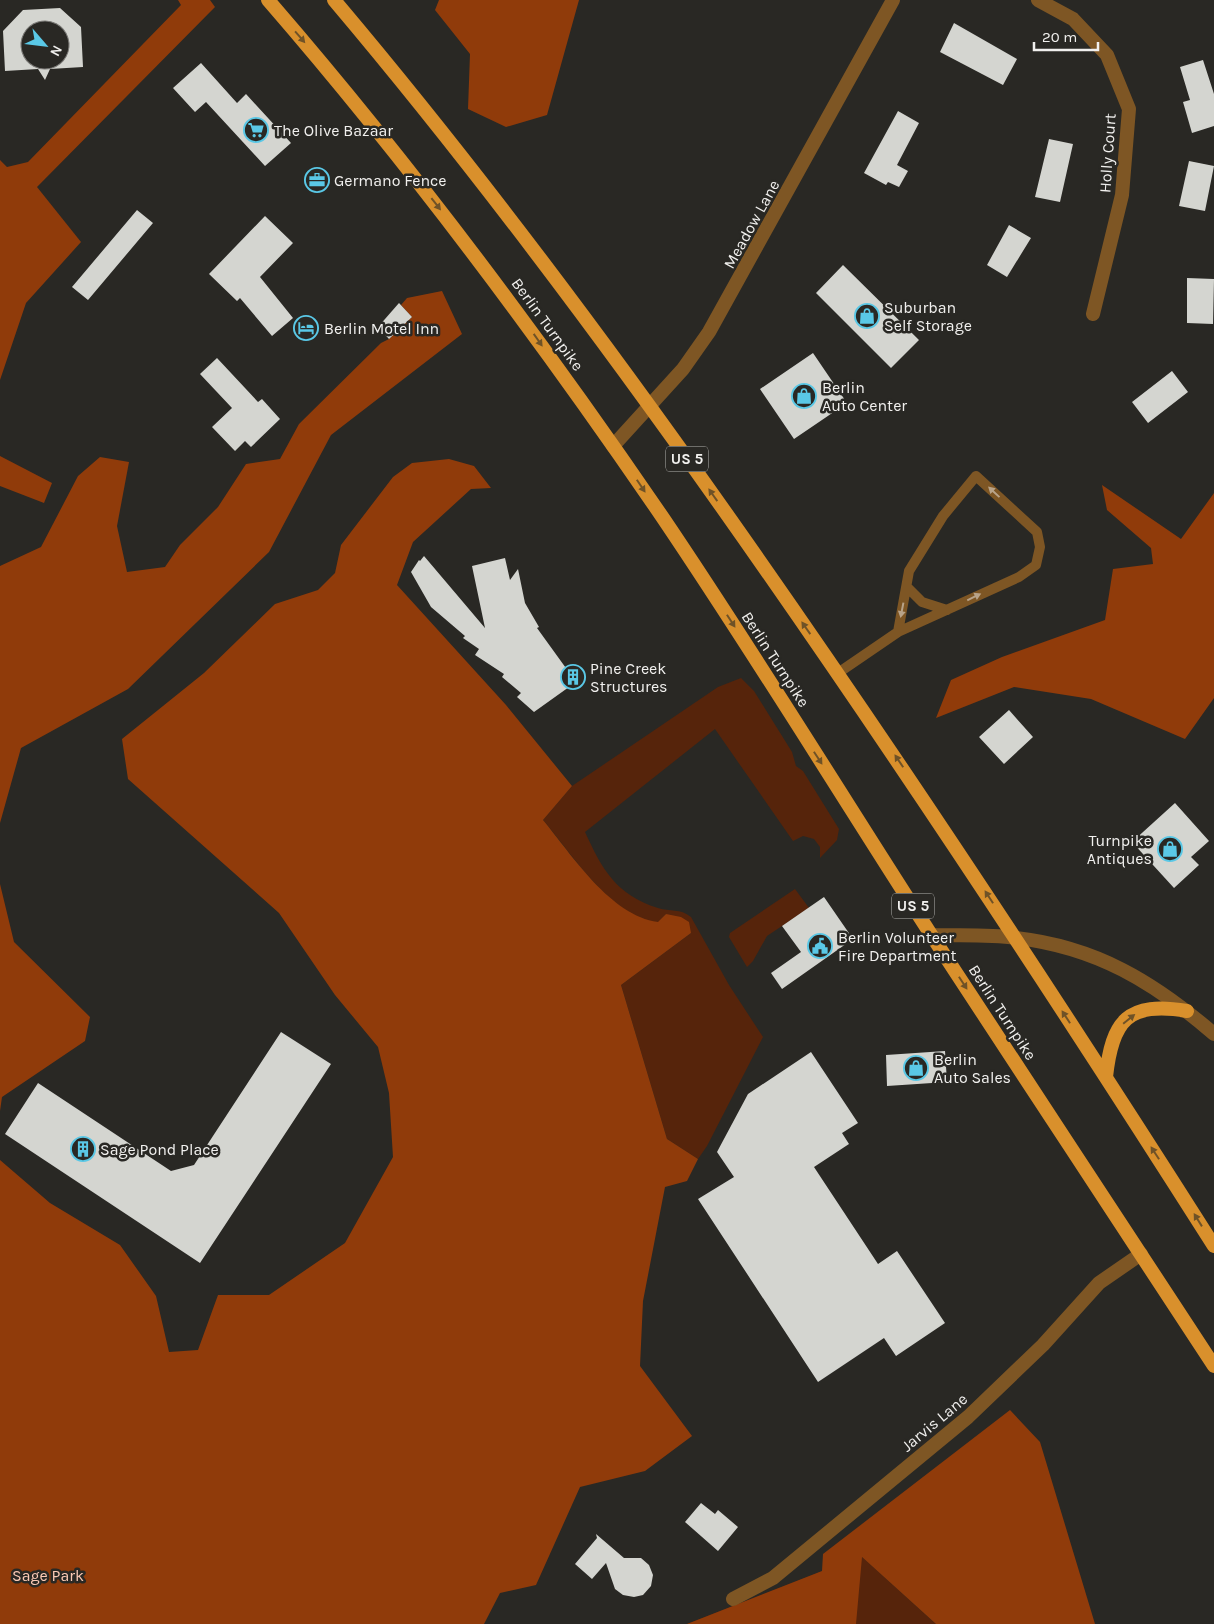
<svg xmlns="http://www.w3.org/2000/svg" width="1214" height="1624" font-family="Karla,sans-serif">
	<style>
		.green { fill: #56240b }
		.forest { fill: #903b0a }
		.building { fill: #d4d5d0; fill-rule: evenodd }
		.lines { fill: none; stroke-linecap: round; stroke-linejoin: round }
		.service { stroke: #7e5624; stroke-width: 10 }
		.minor { stroke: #7e5624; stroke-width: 14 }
		.tertiary { stroke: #7e5624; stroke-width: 14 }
		.trunk { stroke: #d9902c; stroke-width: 14 }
		.oneway { fill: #6f5227 }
		.oneway2 { fill: #b8a389 }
		.labels { text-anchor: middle; stroke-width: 5; stroke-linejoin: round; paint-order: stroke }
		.shield { fill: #292824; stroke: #b5b4b1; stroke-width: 1 }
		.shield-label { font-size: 15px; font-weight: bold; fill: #f1f0ee }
		.poi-label { font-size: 16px; fill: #f1f0ee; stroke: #292824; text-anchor: start }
		.street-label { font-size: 16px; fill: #f1f0ee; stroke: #292824 }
		.park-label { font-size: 16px; fill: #fbcab5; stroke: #292824 }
	</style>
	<rect width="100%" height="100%" fill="#292824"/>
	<path class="green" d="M741 678 754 691 792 752 796 766 803 771 839 829 837 840 820 858V847L814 839 803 836 793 841 715 729 585 832C602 869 616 895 658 908 670 912 680 908 691 917L729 985 763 1037 707 1146 698 1159 667 1139 621 985 691 933 666 914 658 923C610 916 573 855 543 820L572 786 718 687Z
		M795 889 809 908 767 936 753 961 747 967 729 937 730 933Z
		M861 1556 936 1624H687Z"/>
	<path class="forest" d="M178 0H210L215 7 37 187 81 242 26 303 0 380V160L7 167 28 162 181 5Z
		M439 0H579L547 115 506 127 468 109 470 54 435 10Z
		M442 291 462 334 331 435 269 552 128 689 21 748 0 823V566L41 547 78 476 100 457 129 462 117 526 127 572 165 567 180 545 218 507 246 464 280 459 299 424 381 343 389 339 412 317 401 305 407 298Z
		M0 456 52 483 44 503 0 486Z
		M449 459 474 466 491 488 471 489 413 542 397 585 506 705 572 786 543 820C572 855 611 916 658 922L666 914 681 917 689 922 691 933 621 985 667 1139 698 1159 687 1181 665 1187 643 1301 640 1366 692 1436 645 1471 580 1487 536 1585 500 1593 484 1624H0V1160L50 1203 120 1245 156 1296 169 1352 198 1350 218 1295H269L345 1243 393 1157 389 1093 378 1047 335 995 279 913 128 779 122 739 204 673 275 604 318 590 335 573 341 545 393 477 412 463Z
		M1102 485 1181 539 1214 493V698L1185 739 1091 699 1014 687 936 718 951 680 1002 657 1105 620 1113 569 1153 564 1151 548 1107 510Z
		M0 884 14 942 90 1017 85 1041 2 1097 0 1111Z
		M1010 1410 1040 1442 1095 1624H936L862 1557 856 1624H687L822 1571 823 1554Z"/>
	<path class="building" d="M60 8 81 27 83 67 50 69 45 80 38 69 5 71 3 31 23 10ZM30 30H60V60H30Z
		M954 23 1017 59 1003 85 940 52Z
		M1203 60 1214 94V126L1192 133 1183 102 1190 100 1180 67Z
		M201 63 237 103 246 94 291 143 265 166 206 102 195 112 173 88Z
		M898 111 919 123 897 165 908 171 899 187 888 182 886 185 864 173Z
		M1049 139 1073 144 1060 202 1035 197Z
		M1189 161 1214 166 1205 211 1179 206Z
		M137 210 153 223 88 300 72 287Z
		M265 216 293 243 260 277 293 318 272 336 240 298 237 301 209 274Z
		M1009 225 1031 238 1007 277 987 265Z
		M843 265 919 340 891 368 816 293Z
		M1187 278 1214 279 1213 324 1187 323Z
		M399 303 412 317 389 339 378 327Z
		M813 353 847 403 794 439 760 389Z
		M217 358 258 402 262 399 280 419 251 447 245 441 235 451 212 427 232 408 200 374Z
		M1172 371 1188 392 1148 423 1132 402Z
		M424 556 485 628 472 566 505 558 510 580 518 569 525 603 539 627 537 628 576 682 534 712 517 697 521 693 502 677 504 674 475 655 479 649 463 638 465 636 431 607 411 572 419 560 420 561Z
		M1009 710 1033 737 1004 764 979 737Z
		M1175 803 1209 841 1191 857 1199 865 1174 888 1132 842Z
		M824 897 853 939 782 989 771 973 801 952 782 926Z
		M281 1032 331 1064 200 1263 5 1134 38 1083 171 1171 194 1165Z
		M945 1051 947 1082 887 1086 886 1055Z
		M811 1052 858 1123 842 1133 849 1144 814 1167 878 1264 897 1251 945 1323 896 1356 884 1338 818 1382 698 1199 734 1177 717 1152 748 1094Z
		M701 1503 715 1514 718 1510 738 1527 718 1551 685 1522Z
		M596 1534 624 1558H641L649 1565 653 1575 651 1586 643 1595 634 1597 623 1595 615 1589 606 1563 592 1579 575 1564 597 1538Z"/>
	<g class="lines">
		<path class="service" d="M907 587 922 602 947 610
			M838 673 898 632 1019 577 1036 565 1040 547 1037 532 976 476 943 516 909 571 898 632"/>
		<path class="minor" d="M1038 0 1073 19 1107 55 1129 109 1122 195 1093 314
			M733 1599 773 1578 968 1417 1043 1345 1099 1283 1141 1254"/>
		<path class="tertiary" d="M613 446 683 369 709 332 893 0
			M932 935C960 936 988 934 1016 938 1096 947 1154 982 1214 1034"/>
		<path class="trunk" d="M268 0C411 165 540 338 663 518 755 654 841 795 930 933 1024 1078 1120 1221 1214 1366
			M334 0C471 162 598 332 721 506 892 748 1055 996 1214 1246
			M1106 1077C1112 1020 1128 1001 1187 1011"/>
	</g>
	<defs><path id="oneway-solid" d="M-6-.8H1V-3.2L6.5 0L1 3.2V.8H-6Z" transform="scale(1.25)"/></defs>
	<g class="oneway">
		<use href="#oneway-solid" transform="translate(300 37) rotate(49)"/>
		<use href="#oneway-solid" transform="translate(436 204) rotate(52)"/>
		<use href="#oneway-solid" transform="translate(538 340) rotate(55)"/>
		<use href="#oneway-solid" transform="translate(641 486) rotate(56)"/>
		<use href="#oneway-solid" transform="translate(713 495) rotate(-125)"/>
		<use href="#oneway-solid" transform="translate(731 621) rotate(57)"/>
		<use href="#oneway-solid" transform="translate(806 628) rotate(-125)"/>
		<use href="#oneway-solid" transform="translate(818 758) rotate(57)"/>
		<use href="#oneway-solid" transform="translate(899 761) rotate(-124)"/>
		<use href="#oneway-solid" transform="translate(989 897) rotate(-123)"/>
		<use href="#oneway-solid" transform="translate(963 983) rotate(57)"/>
		<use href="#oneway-solid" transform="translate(1066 1017) rotate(-123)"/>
		<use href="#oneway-solid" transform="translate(1129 1019) rotate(-39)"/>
		<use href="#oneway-solid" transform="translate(1155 1153) rotate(-123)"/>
		<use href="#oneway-solid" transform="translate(1198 1220) rotate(-122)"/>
	</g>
	<g class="oneway2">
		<use href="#oneway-solid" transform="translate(994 492) rotate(-137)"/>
		<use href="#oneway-solid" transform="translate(974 597) rotate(-26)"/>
		<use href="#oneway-solid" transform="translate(902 610) rotate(101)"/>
	</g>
	<defs>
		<symbol id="supermarket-ring" viewBox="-11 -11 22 22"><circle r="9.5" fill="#292824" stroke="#5ac8e6" stroke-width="1.5"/><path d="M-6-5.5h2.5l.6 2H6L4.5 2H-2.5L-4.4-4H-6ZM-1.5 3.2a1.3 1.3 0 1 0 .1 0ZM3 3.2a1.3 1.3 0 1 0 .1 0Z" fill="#5ac8e6"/></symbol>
		<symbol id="office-ring" viewBox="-11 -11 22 22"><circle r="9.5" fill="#292824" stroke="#5ac8e6" stroke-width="1.5"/><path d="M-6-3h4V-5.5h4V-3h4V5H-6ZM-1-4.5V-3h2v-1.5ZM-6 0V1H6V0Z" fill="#5ac8e6"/></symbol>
		<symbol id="shop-ring" viewBox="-11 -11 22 22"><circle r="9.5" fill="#292824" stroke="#5ac8e6" stroke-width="1.5"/><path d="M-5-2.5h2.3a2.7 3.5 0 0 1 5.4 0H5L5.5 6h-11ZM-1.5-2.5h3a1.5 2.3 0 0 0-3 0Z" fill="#5ac8e6"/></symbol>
		<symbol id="hotel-ring" viewBox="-11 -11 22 22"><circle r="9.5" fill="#292824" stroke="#5ac8e6" stroke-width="1.5"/><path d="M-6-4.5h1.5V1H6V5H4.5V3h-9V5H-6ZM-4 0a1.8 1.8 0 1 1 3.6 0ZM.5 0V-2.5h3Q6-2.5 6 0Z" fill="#5ac8e6"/></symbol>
		<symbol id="building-ring" viewBox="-11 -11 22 22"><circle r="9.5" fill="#292824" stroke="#5ac8e6" stroke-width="1.5"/><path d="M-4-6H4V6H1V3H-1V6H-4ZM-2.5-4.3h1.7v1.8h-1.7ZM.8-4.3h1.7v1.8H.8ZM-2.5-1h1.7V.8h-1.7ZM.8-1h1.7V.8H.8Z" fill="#5ac8e6"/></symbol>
		<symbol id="civic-ring" viewBox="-11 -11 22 22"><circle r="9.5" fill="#292824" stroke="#5ac8e6" stroke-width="1.5"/><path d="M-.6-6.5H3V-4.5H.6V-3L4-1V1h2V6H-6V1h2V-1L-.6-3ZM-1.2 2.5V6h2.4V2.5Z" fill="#5ac8e6"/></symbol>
	</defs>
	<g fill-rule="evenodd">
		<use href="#supermarket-ring" x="242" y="116" width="28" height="28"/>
		<use href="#office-ring" x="303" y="166" width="28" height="28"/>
		<use href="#shop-ring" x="853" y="302" width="28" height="28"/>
		<use href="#hotel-ring" x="292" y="314" width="28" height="28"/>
		<use href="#shop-ring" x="790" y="382" width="28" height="28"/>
		<use href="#building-ring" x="559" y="663" width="28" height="28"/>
		<use href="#shop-ring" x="1156" y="835" width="28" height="28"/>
		<use href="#civic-ring" x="806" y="932" width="28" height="28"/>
		<use href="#shop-ring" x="902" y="1054" width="28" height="28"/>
		<use href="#building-ring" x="69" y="1135" width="28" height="28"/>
	</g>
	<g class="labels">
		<g class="shield">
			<rect x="666" y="446.5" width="42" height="25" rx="4"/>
			<rect x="892" y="893.5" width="42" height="25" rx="4"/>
		</g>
		<g class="shield-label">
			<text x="687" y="464">US 5</text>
			<text x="913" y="911">US 5</text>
		</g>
		<g class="poi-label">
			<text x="274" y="136">The Olive Bazaar</text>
			<text x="334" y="186">Germano Fence</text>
			<text x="884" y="313">Suburban<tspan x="884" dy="18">Self Storage</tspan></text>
			<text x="324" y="334">Berlin Motel Inn</text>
			<text x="822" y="393">Berlin<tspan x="822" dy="18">Auto Center</tspan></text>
			<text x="590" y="674">Pine Creek<tspan x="590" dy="18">Structures</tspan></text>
			<text x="1152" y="846" text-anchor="end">Turnpike<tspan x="1152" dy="18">Antiques</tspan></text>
			<text x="838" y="943">Berlin Volunteer<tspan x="838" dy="18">Fire Department</tspan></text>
			<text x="934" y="1065">Berlin<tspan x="934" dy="18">Auto Sales</tspan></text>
			<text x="100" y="1155">Sage Pond Place</text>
		</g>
		<g class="street-label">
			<text transform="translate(1107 153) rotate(-86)" y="6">Holly Court</text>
			<text transform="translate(751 224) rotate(-61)" y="6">Meadow Lane</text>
			<text transform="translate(548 324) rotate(54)" y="6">Berlin Turnpike</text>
			<text transform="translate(776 659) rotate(57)" y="6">Berlin Turnpike</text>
			<text transform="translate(1003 1012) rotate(57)" y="6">Berlin Turnpike</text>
			<text transform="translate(934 1422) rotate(-40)" y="6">Jarvis Lane</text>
		</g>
		<g class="park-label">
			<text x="48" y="1581">Sage Park</text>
		</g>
	</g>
	<g transform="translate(45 45) rotate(118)"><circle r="24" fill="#292824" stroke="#797875"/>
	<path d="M0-4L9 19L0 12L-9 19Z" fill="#5ac8e6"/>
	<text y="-8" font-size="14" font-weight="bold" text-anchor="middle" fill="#f1f0ee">N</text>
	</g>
	<path d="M1034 42v8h64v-8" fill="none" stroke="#f1f0ee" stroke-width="2.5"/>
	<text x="1042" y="42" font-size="15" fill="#f1f0ee" stroke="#292824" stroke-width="4" paint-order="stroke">20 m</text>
</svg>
